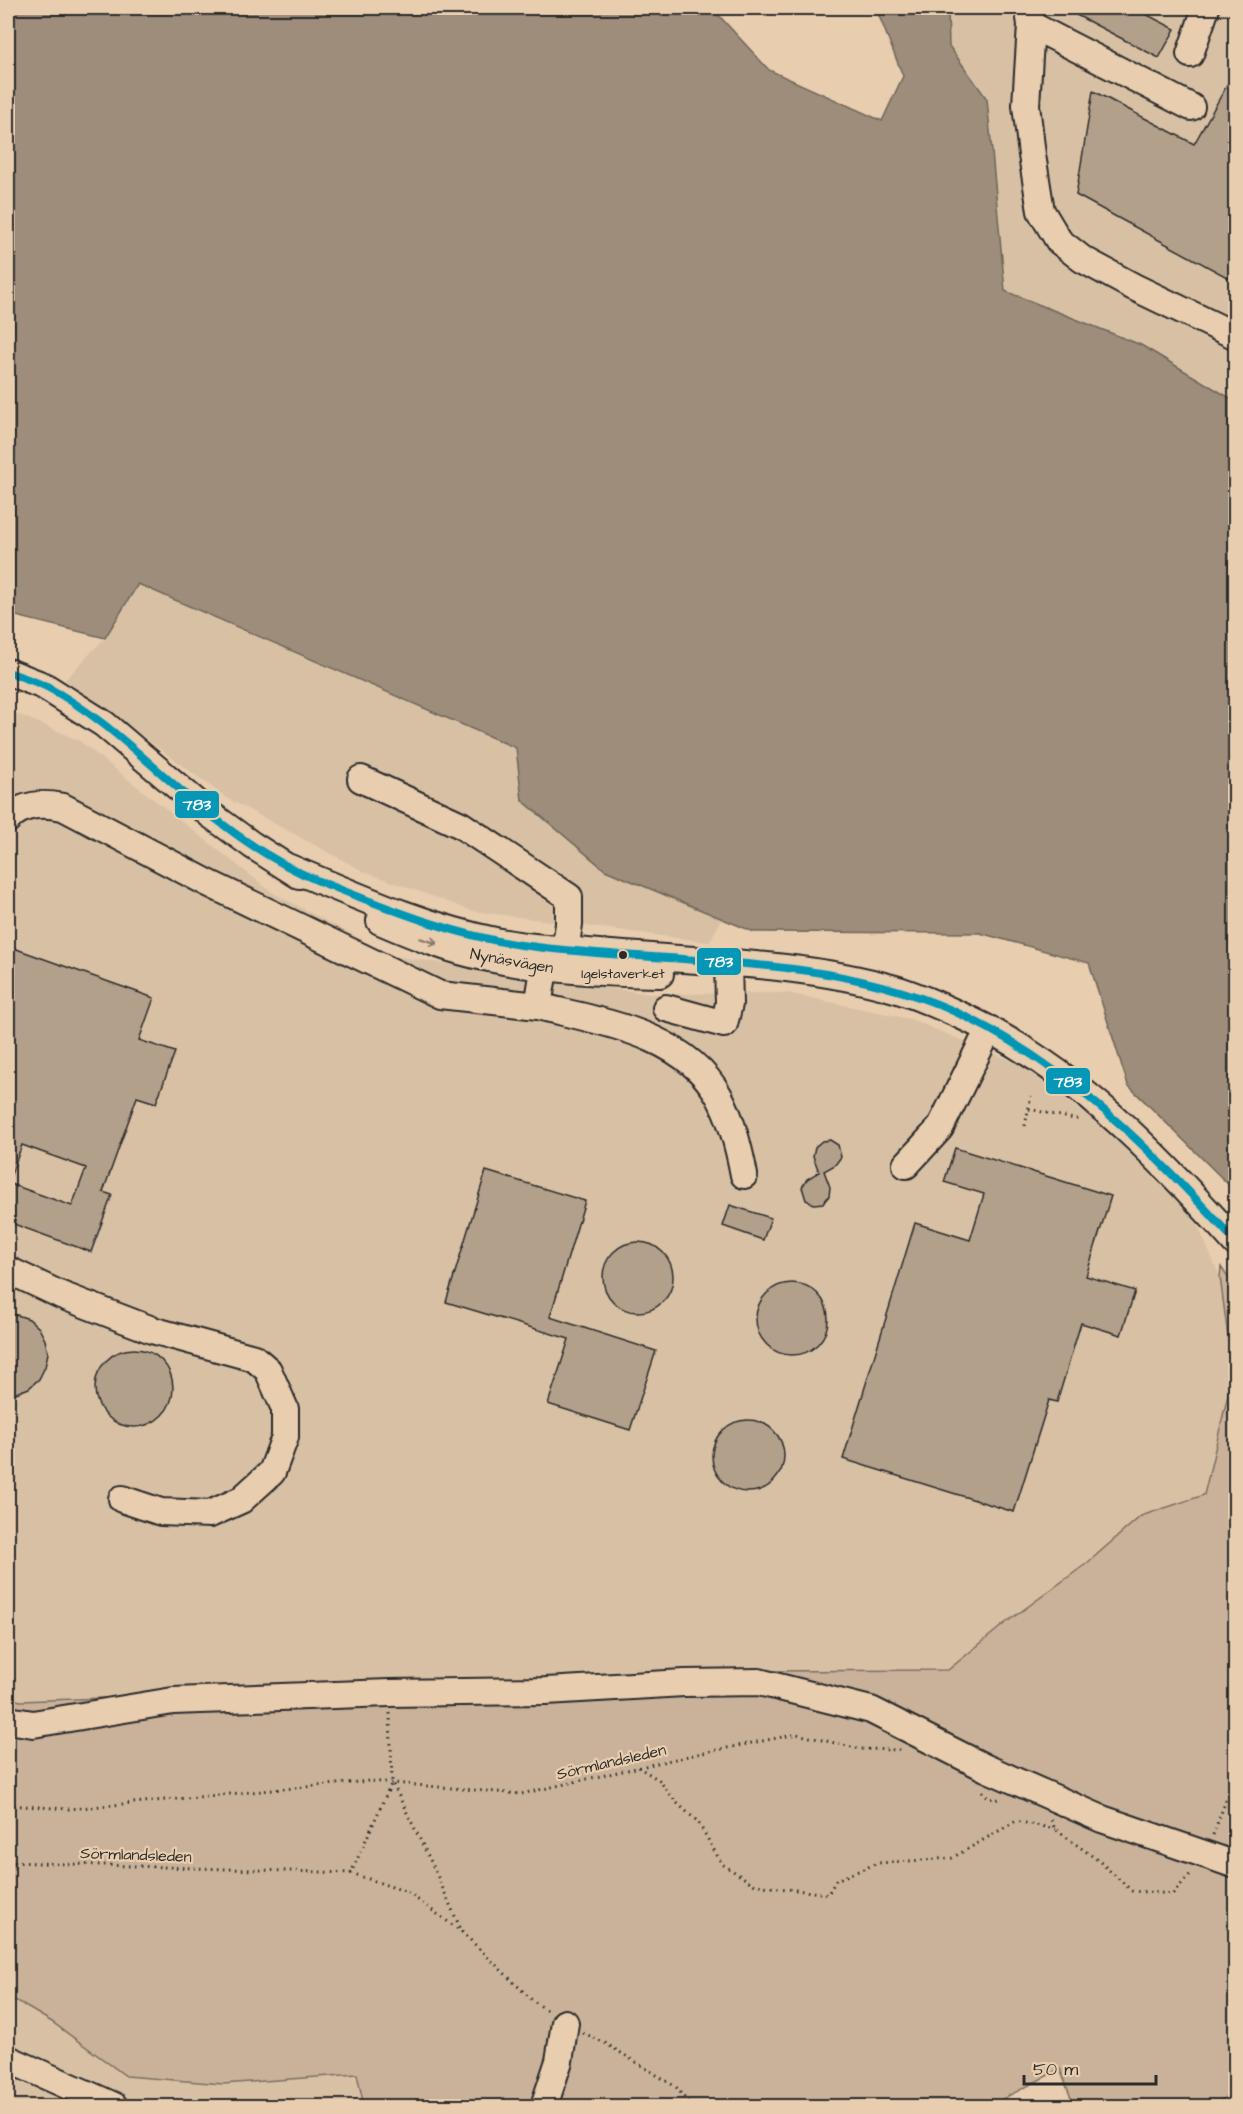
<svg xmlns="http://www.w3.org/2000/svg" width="1243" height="2114" font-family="'Architects Daughter',sans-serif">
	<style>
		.built { fill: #d8c0a4 }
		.green { fill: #c9b299; stroke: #7a6e62; stroke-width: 1.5 }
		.water { fill: #9d8d7a; stroke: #6f665a; stroke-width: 1.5 }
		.building { fill: #b3a08b; stroke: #2b2b2b; stroke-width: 1.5 }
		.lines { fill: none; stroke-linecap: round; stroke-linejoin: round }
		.minor-casing { stroke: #2b2b2b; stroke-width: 30 }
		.path { stroke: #2b2b2b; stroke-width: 3; stroke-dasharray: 1.5 4.5; stroke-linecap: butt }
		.minor { stroke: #e8cdaf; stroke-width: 26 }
		.bus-1-casing { stroke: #e8cdaf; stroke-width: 12 }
		.bus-1 { stroke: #0696b6; stroke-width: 8 }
		.oneway { stroke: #8a7c6d }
		.bus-dot { fill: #2b2b2b; stroke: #e8cdaf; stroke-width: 2 }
		.labels { text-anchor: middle; stroke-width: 4.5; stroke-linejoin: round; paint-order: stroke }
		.bus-label { font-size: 14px; fill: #2b2b2b; stroke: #e8cdaf }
		.street-label { font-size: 16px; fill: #2b2b2b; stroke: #e8cdaf }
		.line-badge { stroke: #e8cdaf; stroke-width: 2 }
		.badge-label { font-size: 16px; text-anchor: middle; font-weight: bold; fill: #fff }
	</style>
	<rect width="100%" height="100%" fill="#e8cdaf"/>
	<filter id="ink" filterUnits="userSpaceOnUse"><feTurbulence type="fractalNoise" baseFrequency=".0167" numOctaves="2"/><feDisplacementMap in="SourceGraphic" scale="12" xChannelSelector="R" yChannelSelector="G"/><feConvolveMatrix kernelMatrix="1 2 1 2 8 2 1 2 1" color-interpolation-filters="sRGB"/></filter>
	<g filter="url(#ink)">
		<path class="built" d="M948 8H1170L1181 14H1223L1235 16V401L1141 345 1005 291 987 100 949 46Z
			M137 583 516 748 522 800 605 870 722 919 709 942 473 911 365 872 227 798 65 680 105 638Z
			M8 710 78 740 273 893 393 956 649 994 787 993 910 1019 1022 1065 1103 1127 1195 1219 1220 1277 1233 1374 1204 1495 1141 1517 1086 1564 1004 1624 948 1670 762 1671 514 1683 20 1701 8 1697Z
			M8 1996 52 2022 223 2084 357 2074 364 2106H8Z"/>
		<path class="green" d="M1221 1267 1235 1288 1236 2090 1212 2106H1074L1060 2069 989 2106H364L357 2074 223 2084 126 2076 52 2022 8 1996V1697L20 1701 514 1683 762 1671 948 1670 1004 1624 1086 1564 1141 1516 1204 1495 1233 1374 1220 1277Z"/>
		<path class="water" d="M8 8H712L769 70 882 121 903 76 876 8H948L949 46 987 99 1005 291 1141 345 1235 401V1191L1128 1085 1089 963 980 933 754 932 605 870 522 800 516 748 138 584 105 638 8 614Z"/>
		<path class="building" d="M1063 8H1134L1175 29 1159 58Z
			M1236 69V282L1076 195 1093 91 1194 144Z
			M8 946 154 998 139 1040 175 1052 156 1103 137 1097 103 1192 112 1195 91 1252 8 1222V1183L72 1206 86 1168 22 1145 9 1180H8Z
			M830 1140 838 1145 841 1157 835 1165 824 1171 830 1187 829 1196 823 1203 814 1204 806 1200 802 1187 807 1179 819 1172 813 1156 815 1147 822 1141Z
			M955 1148 1111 1196 1086 1276 1135 1291 1121 1335 1081 1323 1057 1402 1049 1400 1014 1512 843 1459 915 1223 970 1240 984 1194 944 1182Z
			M486 1171 585 1201 550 1317 656 1351 630 1430 548 1404 569 1339 446 1302Z
			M730 1205 771 1218 763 1240 723 1226Z
			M603 1277a35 35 0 1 1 70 0a35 35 0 1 1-70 0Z
			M756 1319a36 36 0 1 1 72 0a36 36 0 1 1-72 0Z
			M8 1314 17 1315 29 1319 39 1328 45 1340 48 1353 45 1367 39 1379 29 1388 16 1393 8 1394Z
			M95 1388a39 39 0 1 1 78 0a39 39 0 1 1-78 0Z
			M712 1456a36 36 0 1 1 72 0a36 36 0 1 1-72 0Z"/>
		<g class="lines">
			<defs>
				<path id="minor" d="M1029 11 1031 25 1191 107
					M1031 25 1026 105 1032 155 1041 211 1059 241 1082 259 1134 287 1236 336
					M1190 54 1206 8
					M8 672 44 686 104 724 211 815 252 845 299 875
					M361 779 461 825 569 897V924L563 966
					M8 819C23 803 43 803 63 807L206 882 440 995 538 1006 547 951
					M285 866C353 894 422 926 495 941 519 946 544 948 568 950 675 962 791 959 895 989 919 996 942 1007 964 1017 1075 1069 1155 1152 1236 1243
					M380 921C415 936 452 951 489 958 545 970 603 973 660 974
					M538 1006C601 1022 684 1033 719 1096 732 1120 739 1148 744 1175
					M666 1008 724 1024 729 1004 728 962
					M906 1165 940 1128 989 1029
					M8 1270 61 1295 152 1330 254 1358 268 1370 285 1409V1437L272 1472 241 1500 210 1514 161 1512 122 1499
					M8 1720 33 1724 173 1701 389 1693 546 1691 684 1683 759 1682 871 1710 986 1768 1102 1819 1236 1865
					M8 2059 114 2106
					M544 2106 559 2061 565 2023"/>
			</defs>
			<use href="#minor" class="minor-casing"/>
			<path class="path" d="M1029 1109 1074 1119H1080
				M1025 1126 1031 1096
				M390 1713 392 1782 433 1866 462 1932 532 2000 549 2012
				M638 1767 659 1780 676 1802 698 1822 722 1864 755 1885 828 1894 836 1880 878 1863 952 1858 1016 1821 1055 1829
				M982 1791 989 1798 1002 1800
				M8 1805 69 1809 369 1781 521 1794 702 1753 797 1734 860 1749 901 1750
				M1051 1820 1055 1829 1099 1861 1132 1891 1173 1894 1192 1872
				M1213 1835 1226 1800 1236 1796
				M8 1862 351 1873 392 1782
				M351 1873 407 1892 462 1932
				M583 2033 605 2043 676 2087 691 2106"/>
			<use href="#minor" class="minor"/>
			<defs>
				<path id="bus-1" d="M8 672C21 677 35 681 47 687 93 711 131 747 170 781 216 821 264 859 321 882 385 907 452 935 521 945 661 965 819 952 949 1009 1065 1060 1152 1151 1236 1242"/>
			</defs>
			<use href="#bus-1" class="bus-1-casing"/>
			<use href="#bus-1" class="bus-1"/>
		</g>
		<defs><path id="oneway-shaft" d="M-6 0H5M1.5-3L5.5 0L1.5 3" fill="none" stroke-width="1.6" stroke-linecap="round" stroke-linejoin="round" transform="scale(1.5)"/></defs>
		<use class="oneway" href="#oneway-shaft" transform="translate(429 941) rotate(17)"/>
	</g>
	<circle class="bus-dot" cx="623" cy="955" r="5"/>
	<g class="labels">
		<g class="bus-label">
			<text x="623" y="978">Igelstaverket</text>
		</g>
		<g class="street-label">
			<text transform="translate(512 960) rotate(10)" y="6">Nynäsvägen</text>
			<text transform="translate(611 1761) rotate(-13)" y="6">Sörmlandsleden</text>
			<text transform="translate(136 1854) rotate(2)" y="6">Sörmlandsleden</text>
		</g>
	</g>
	<g class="line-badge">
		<rect x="174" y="790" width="46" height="29" rx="6" fill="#0696b6"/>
		<rect x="696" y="947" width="46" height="29" rx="6" fill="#0696b6"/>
		<rect x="1045" y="1067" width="46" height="28" rx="6" fill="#0696b6"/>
	</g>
	<g class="badge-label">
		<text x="197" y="810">783</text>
		<text x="719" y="967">783</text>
		<text x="1068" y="1087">783</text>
	</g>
	<rect width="1243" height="2114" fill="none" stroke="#e8cdaf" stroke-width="30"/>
	<rect x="15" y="15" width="1213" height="2084" fill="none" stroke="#2b2b2b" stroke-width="2" filter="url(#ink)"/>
	<path d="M1024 2075v9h132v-9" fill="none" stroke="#2b2b2b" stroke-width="3"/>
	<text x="1033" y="2075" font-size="18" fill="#2b2b2b" stroke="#e8cdaf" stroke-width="4.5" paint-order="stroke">50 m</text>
</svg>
